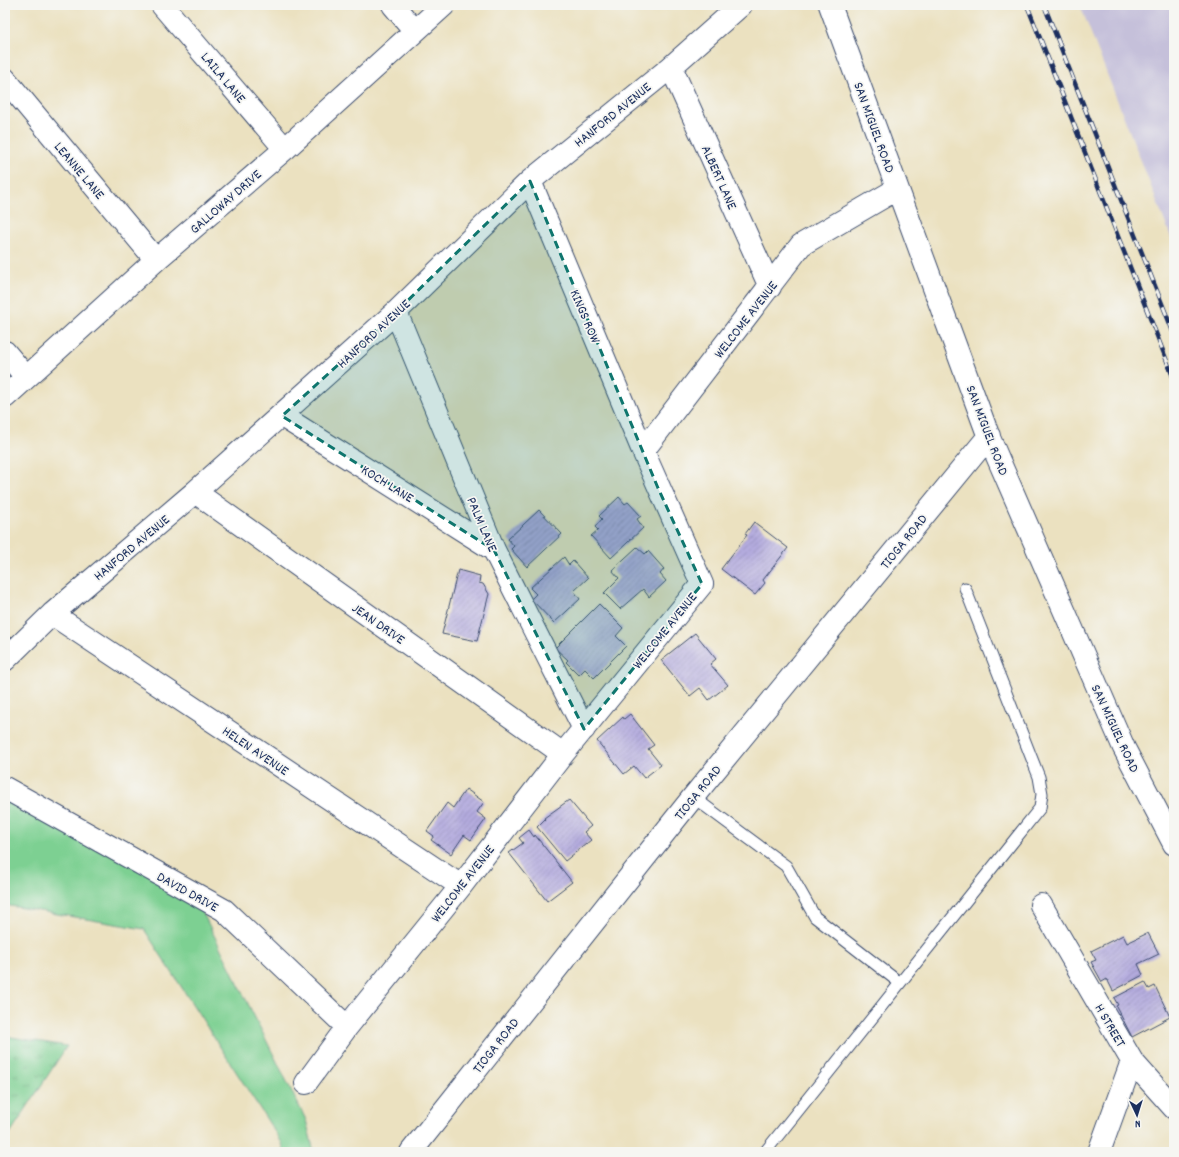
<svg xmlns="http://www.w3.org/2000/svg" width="1179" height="1157" font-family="Dekko,sans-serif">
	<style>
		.industrial { fill: #c5c0da }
		.green { fill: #7dd092; stroke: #4c8078 }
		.park { fill: url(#park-tufts); stroke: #4c8078 }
		.building { fill: url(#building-hatch) }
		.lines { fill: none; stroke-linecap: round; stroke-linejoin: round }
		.lane-casing { stroke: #3a4a6d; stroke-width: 13 }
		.street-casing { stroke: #3a4a6d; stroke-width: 24 }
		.lane { stroke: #fff; stroke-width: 11 }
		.street { stroke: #fff; stroke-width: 22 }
		.rail-casing { stroke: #1b2f5e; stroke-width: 4.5 }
		.rail { stroke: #f6f6f2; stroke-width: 3; stroke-dasharray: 9; stroke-linecap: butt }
		.marked { fill: #0f766e; fill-opacity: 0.2; stroke: #0f766e; stroke-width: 3; stroke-dasharray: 8 5; stroke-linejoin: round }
		.labels { text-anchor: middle; stroke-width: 3.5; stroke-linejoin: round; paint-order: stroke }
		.street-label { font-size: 14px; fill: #1b2f5e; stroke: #f6f6f2 }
	</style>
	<defs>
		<pattern id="park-tufts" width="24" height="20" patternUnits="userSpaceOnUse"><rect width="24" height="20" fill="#7dd092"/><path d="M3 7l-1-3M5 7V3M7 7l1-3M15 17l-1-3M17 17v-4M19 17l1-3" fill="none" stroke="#66a97a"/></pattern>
		<pattern id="building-hatch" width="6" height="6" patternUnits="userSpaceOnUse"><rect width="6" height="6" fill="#b4abde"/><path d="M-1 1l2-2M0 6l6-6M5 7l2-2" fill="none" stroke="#928cb7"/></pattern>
	</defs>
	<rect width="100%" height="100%" fill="#f6f6f2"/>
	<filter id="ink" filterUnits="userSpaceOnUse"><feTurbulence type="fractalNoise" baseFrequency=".025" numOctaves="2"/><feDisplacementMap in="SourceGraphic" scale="8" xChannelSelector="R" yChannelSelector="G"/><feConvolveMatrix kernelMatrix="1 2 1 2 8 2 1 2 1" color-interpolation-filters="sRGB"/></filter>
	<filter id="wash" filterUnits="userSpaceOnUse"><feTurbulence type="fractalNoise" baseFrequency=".012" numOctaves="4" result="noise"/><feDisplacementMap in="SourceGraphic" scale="16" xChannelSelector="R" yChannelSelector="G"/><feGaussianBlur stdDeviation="0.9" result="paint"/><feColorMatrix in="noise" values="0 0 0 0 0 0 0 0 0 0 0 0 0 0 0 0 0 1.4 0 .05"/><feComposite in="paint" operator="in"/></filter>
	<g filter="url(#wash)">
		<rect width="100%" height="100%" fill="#ebe1c0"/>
		<path class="industrial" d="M1080 5H1174V245Z"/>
		<path class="green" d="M5 788 193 893 306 1120 314 1152H284L282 1143 144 929 5 905Z"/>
		<path class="park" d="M5 1036 67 1046 5 1141Z"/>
		<g id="blocks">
			<path class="building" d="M619 497 625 504 628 502 641 516 637 519 643 528 611 558 591 536 598 530 595 527 602 519 599 516Z
				M539 510 562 534 527 567 511 549 514 546 508 539Z
				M754 522 788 548 763 580 765 583 755 595 721 569 747 535 745 534Z
				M637 547 645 554 648 551 664 569 660 574 666 581 649 597 643 589 620 609 604 593 619 578 612 570Z
				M564 557 569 565 573 561 588 578 574 591 580 599 554 623 531 599 536 594 530 588Z
				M458 570 480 576 479 583 483 584 489 594 477 641 442 634Z
				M599 604 623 628 616 636 626 646 594 678 585 669 579 675 566 662 568 660 555 648Z
				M695 633 716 659 710 664 728 685 709 700 700 688 690 696 661 660Z
				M630 714 654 745 648 749 661 765 644 778 634 766 624 774 597 741 623 717 624 719Z
				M466 789 484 802 477 812 486 819 471 840 464 835 451 854 431 840 434 836 427 831 447 803 453 808Z
				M569 800 591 826 584 832 591 840 565 861 537 827 545 819 544 818Z
				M529 830 534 837 535 835 572 882 547 901 509 853 523 843 519 838Z
				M1148 933 1159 954 1138 964 1143 975 1113 991 1107 979 1102 982 1091 962 1096 960 1091 951 1123 935 1127 943Z
				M1145 982 1149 989 1155 986 1170 1017 1132 1037 1116 1006 1118 1005 1114 998Z"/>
		</g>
	</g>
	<g filter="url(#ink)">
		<use href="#blocks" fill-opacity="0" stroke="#3a4a6d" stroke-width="1"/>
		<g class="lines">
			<defs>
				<path id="lane" d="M693 797 786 866 815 917 900 983
					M765 1152 1040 808 1042 794 1039 777 965 588"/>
				<path id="street" d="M162 5 285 149
					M393 5 415 31
					M830 5 990 440 1124 748 1174 844
					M671 67 770 287
					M5 79 156 260
					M530 181 643 451
					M396 312 494 550 584 729
					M5 352 26 377
					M5 397 156 260 285 149 444 5
					M282 416 494 550
					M195 492 563 754
					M52 614 461 886
					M5 660 52 614 195 492 396 312 530 181 671 67 741 5
					M5 788 224 910 347 1027
					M1041 905 1132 1061 1099 1152
					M1132 1061 1174 1108
					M306 1083 347 1027 461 886 563 754 702 584 643 451 801 245 897 189
					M411 1152 693 797 989 436"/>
			</defs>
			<use href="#lane" class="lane-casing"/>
			<use href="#street" class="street-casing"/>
			<use href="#lane" class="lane"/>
			<use href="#street" class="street"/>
			<defs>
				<path id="rail" d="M1027 5 1174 379
					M1044 5 1174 334"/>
			</defs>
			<use href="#rail" class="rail-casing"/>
			<use href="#rail" class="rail"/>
		</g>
	</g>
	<path class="marked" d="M530 181 658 488 702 584 584 729 494 550 282 416 396 312Z"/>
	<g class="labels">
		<g class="street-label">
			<text transform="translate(224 77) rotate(50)" y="5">LAILA LANE</text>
			<text transform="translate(612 114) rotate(-39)" y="5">HANFORD AVENUE</text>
			<text transform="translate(875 127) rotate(70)" y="5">SAN MIGUEL ROAD</text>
			<text transform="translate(80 170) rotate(50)" y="5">LEANNE LANE</text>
			<text transform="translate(720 177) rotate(66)" y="5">ALBERT LANE</text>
			<text transform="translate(225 201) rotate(-41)" y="5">GALLOWAY DRIVE</text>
			<text transform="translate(586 316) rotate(67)" y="5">KINGS ROW</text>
			<text transform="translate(745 319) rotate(-52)" y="5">WELCOME AVENUE</text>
			<text transform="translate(373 333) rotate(-43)" y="5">HANFORD AVENUE</text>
			<text transform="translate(988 430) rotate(69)" y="5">SAN MIGUEL ROAD</text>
			<text transform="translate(388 483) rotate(32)" y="5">KOCH LANE</text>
			<text transform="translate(483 524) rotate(67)" y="5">PALM LANE</text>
			<text transform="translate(903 541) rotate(-51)" y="5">TIOGA ROAD</text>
			<text transform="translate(131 547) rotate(-40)" y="5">HANFORD AVENUE</text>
			<text transform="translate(379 623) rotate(35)" y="5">JEAN DRIVE</text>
			<text transform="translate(664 630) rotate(-51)" y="5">WELCOME AVENUE</text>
			<text transform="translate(1116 728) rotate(65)" y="5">SAN MIGUEL ROAD</text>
			<text transform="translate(256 750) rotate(34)" y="5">HELEN AVENUE</text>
			<text transform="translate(697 792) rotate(-51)" y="5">TIOGA ROAD</text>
			<text transform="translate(462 883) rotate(-52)" y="5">WELCOME AVENUE</text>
			<text transform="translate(188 891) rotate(29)" y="5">DAVID DRIVE</text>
			<text transform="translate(1111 1025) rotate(60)" y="5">H STREET</text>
			<text transform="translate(495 1045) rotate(-52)" y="5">TIOGA ROAD</text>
		</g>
	</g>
	<rect width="1179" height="1157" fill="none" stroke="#f6f6f2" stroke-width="20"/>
	<g transform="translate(1137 1115) rotate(176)" stroke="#f6f6f2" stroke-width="3" paint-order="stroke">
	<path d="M0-3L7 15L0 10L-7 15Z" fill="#1b2f5e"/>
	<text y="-6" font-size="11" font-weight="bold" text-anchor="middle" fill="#1b2f5e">N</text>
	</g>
</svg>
